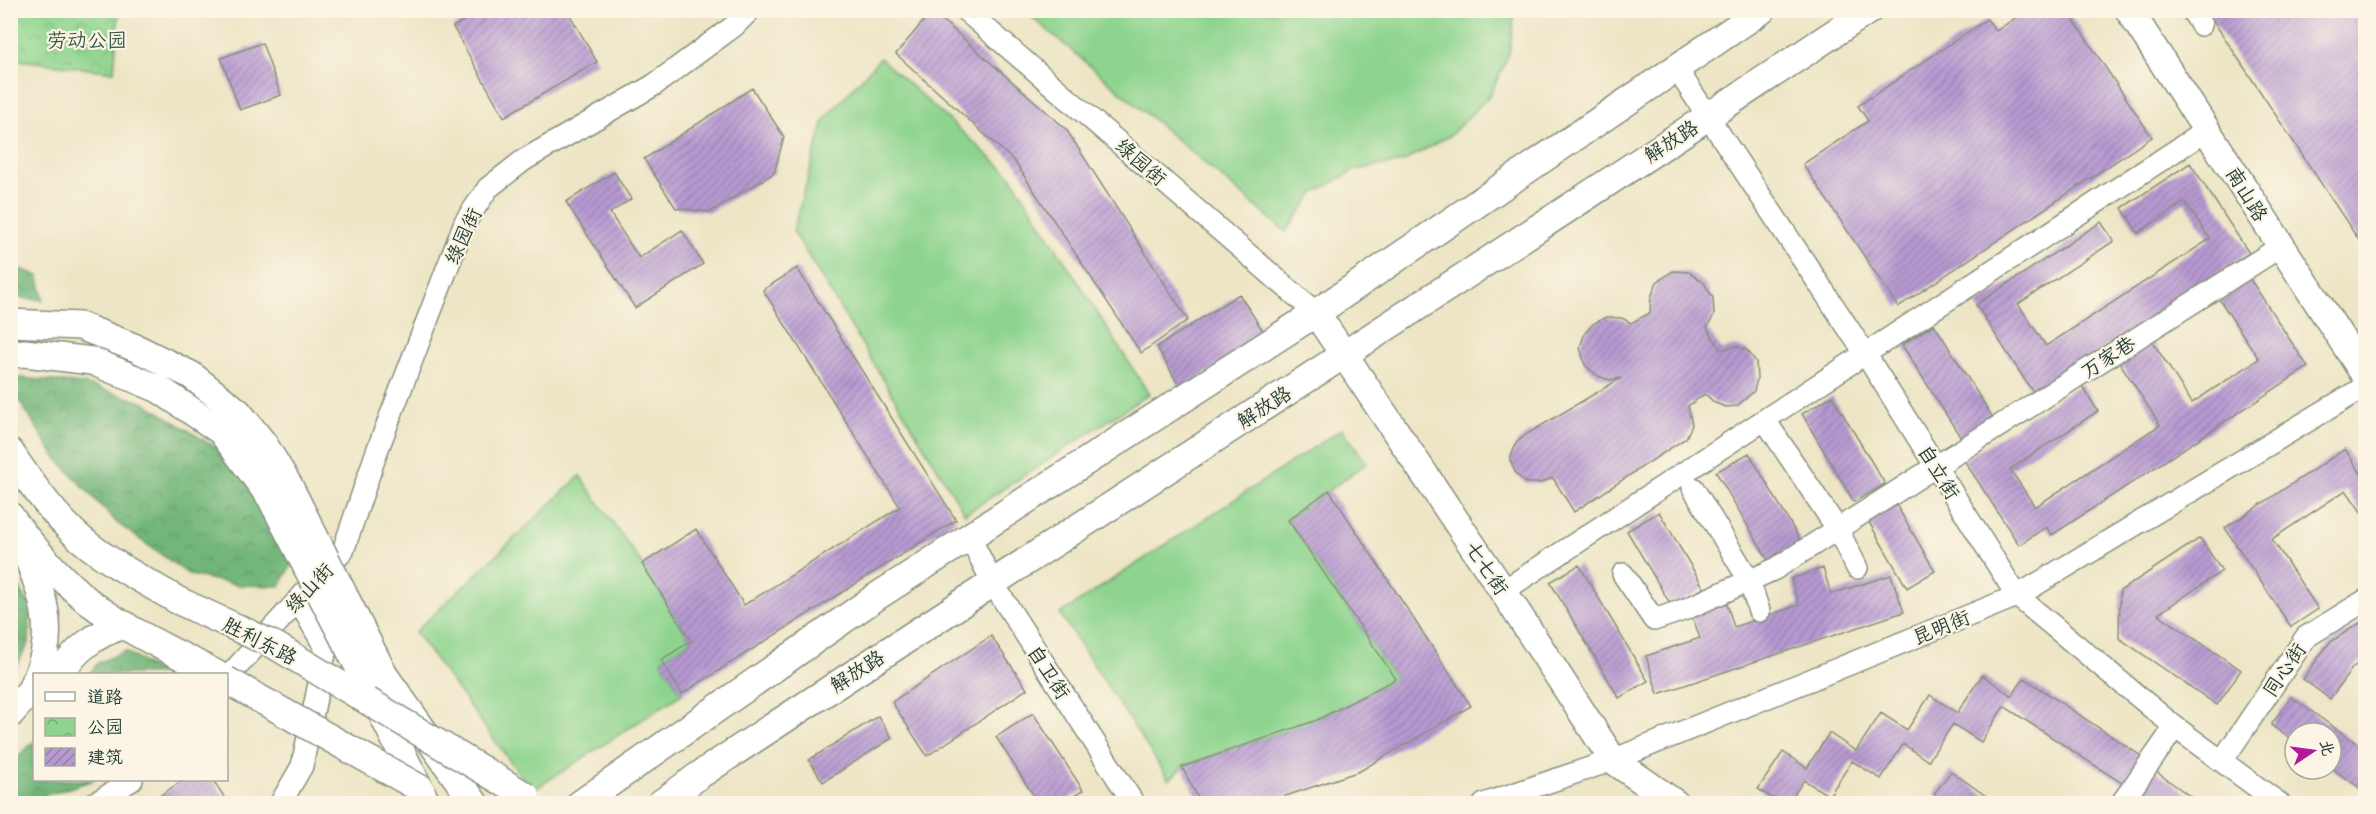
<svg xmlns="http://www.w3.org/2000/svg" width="2376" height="814" font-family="'Architects Daughter','LXGW WenKai TC',sans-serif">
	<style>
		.forest { fill: url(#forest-crowns); stroke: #487a56; stroke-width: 1.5 }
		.park { fill: url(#park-crowns); stroke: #568861; stroke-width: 1.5 }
		.pitch { fill: #8ed48e; stroke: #568861; stroke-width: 1.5 }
		.building { fill: url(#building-hatch) }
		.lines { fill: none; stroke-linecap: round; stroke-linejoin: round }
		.minor-casing { stroke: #86917c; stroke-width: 24 }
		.major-casing { stroke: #86917c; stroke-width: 30 }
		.minor { stroke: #fff; stroke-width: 21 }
		.major { stroke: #fff; stroke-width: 27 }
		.major-bridge-casing { stroke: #86917c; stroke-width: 30; stroke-linecap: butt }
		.major-bridge { stroke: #fff; stroke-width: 27 }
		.labels { text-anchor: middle; stroke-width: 4.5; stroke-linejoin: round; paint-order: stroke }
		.park-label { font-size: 20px; fill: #355b46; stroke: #fcf5e5 }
		.street-label { font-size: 20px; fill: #1f3d34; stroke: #fcf5e5 }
	</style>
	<defs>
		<pattern id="forest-crowns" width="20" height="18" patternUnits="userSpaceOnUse" patternTransform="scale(1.5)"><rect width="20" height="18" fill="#72b679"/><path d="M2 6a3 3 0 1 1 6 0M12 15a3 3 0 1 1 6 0" fill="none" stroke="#5d9564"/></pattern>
		<pattern id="park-crowns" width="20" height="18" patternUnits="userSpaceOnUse" patternTransform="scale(1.5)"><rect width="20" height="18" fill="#8ed48e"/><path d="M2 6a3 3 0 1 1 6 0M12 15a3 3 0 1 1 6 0" fill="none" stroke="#73ad75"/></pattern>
		<pattern id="building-hatch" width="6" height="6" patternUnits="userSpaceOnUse" patternTransform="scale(1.5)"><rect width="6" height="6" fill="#b799d2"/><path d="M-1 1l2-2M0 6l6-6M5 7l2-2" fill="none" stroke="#947eab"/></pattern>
	</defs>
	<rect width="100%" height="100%" fill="#fcf5e5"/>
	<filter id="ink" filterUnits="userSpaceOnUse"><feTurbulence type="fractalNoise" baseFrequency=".0167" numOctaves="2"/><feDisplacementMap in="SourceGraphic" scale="12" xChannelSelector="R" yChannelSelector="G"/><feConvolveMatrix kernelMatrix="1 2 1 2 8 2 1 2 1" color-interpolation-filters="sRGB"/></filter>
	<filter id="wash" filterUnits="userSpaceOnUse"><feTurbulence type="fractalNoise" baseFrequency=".008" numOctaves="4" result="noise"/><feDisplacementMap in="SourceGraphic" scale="24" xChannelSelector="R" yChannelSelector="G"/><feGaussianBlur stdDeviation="1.35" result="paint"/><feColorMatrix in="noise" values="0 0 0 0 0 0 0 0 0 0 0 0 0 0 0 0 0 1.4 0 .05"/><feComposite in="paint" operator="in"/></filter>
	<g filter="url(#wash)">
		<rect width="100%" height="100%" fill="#ede5c5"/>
		<path class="forest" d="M10 265 39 276 43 300 11 297Z
			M11 377 85 384 145 403 221 451 273 504 291 566 280 586 239 585 190 575 117 523 53 454 11 387Z
			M11 576 31 606 29 643 11 675Z
			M125 651 162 674H89L98 663Z
			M34 742V780H94L21 803H11V762Z"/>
		<path class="park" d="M11 10 119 11 114 72 11 59Z"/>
		<path class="pitch" d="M1025 11H1515L1509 54 1490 95 1451 135 1403 162 1355 170 1314 193 1286 232Z
			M880 58 1010 175 1149 394 965 514 793 231 824 120Z
			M1342 429 1367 463 1288 520 1396 679 1317 720 1182 767 1169 780 1060 614Z
			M580 476 642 564 691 641 661 660 682 694 532 791 415 632Z"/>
		<g id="blocks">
			<path class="building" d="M481 10H567L597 62 504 117 453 27Z
				M2027 10H2067L2152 137 1898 307 1803 164 1868 121 1858 106 1987 19 1996 31Z
				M2206 10H2366V251Z
				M932 11 1066 129 1188 320 1141 353 1015 162 896 54Z
				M262 43 281 95 240 110 221 58Z
				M752 88 784 137 774 173 710 212 676 208 644 159Z
				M2190 163 2249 253 2034 394 1976 305 2101 222 2114 241 2018 304 2046 346 2210 239 2185 202 2138 233 2122 208Z
				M614 172 631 199 610 213 639 258 682 230 703 264 635 308 566 202Z
				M797 268 956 520 682 694 661 660 691 641 642 564 696 529 744 605 900 507 763 290Z
				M1673 271 1689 272 1704 283 1713 298 1714 315 1707 328 1721 350 1736 346 1748 351 1756 362 1757 379 1754 391 1737 406 1726 407 1715 403 1705 394 1688 406 1692 425 1686 438 1574 512 1553 478 1540 483H1526L1516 474 1510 460 1516 443 1527 434 1621 378 1610 380 1598 376 1585 365 1580 347 1585 333 1593 324 1606 317 1622 318 1631 323 1650 313 1651 297 1657 282Z
				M2248 276 2308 367 2052 535 2046 527 2019 545 1964 460 2081 384 2098 411 2010 469 2035 507 2160 425 2118 360 2151 339 2192 403 2259 359 2217 296Z
				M1239 294 1267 337 1181 389 1157 347Z
				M1934 324 1993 418 1961 438 1902 345Z
				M1832 396 1885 484 1854 502 1802 414Z
				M2345 449 2364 478 2366 476V519L2346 490 2272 539 2318 609 2291 627 2225 528Z
				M1749 453 1803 545 1771 565 1716 472Z
				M1329 490 1471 706 1360 771 1262 804H1201L1182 767 1317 720 1396 679 1288 520Z
				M1894 501 1935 571 1907 588 1866 517Z
				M1659 512 1704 588 1672 607 1627 531Z
				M2200 538 2222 571 2158 614 2241 670 2217 705 2119 638 2120 591Z
				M1579 565 1648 681 1619 698 1550 582Z
				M1823 568 1831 594 1891 575 1904 612 1658 694 1646 656 1700 638 1691 613 1726 601 1734 627 1799 605 1791 579Z
				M2366 619V659L2353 667 2330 699 2303 679 2329 643Z
				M991 636 1027 689 927 756 892 702Z
				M1982 675 2012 696 2024 678 2141 756 2123 784 2004 706 1981 742 1953 724 1928 761 1903 744 1881 779 1852 761 1829 796 1804 780 1793 796 1805 804H1781L1758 789 1783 752 1807 768 1829 733 1856 751 1881 713 1907 730 1930 695 1957 713Z
				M2291 697 2366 750V792L2331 768V733H2295V742L2271 725Z
				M1033 713 1083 790 1062 804H1039L996 737Z
				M878 716 892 738 823 782 809 760Z
				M1951 771 1997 804H1947L1934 794Z
				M2155 771 2201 804H2135L2133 802Z
				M183 780H213L229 804H148Z"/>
		</g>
	</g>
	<g filter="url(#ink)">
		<use href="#blocks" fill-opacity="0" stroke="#86917c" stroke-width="1.5"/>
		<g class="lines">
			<defs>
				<path id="minor" d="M965 10 1316 313
					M2192 10 2201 25
					M1676 68 1866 355 2017 596 2175 727 2280 804
					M1765 420 1838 530 1857 568
					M1693 488 1749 580 1759 611
					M970 537 992 582 1134 804
					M1623 574 1654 620 1686 609 1775 569 2280 247
					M1503 591 2207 130
					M226 679 343 551 377 451 465 222 488 188 524 160 654 85 734 26 750 10
					M2222 761 2306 637 2366 600
					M92 804 99 801 132 780
					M280 804 302 766 326 649 298 600
					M1484 804 1613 760 2017 596 2366 386
					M2121 804 2175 727"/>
				<path id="major" d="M2129 10 2366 377
					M1316 313 1503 591 1613 760 1676 804
					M10 323 80 326 136 348 191 375 238 412 263 443 289 486
					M10 354 25 353 92 361 159 389 221 431 271 498
					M10 452C29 481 48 508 73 532 103 560 142 579 177 600
					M10 516C27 542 64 582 88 601 127 631 173 651 216 674
					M21 540C39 587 58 624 38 674
					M59 674C76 650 95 633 125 625
					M384 675 475 804
					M375 699 427 804
					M10 714 31 690 34 682
					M580 804 876 597 1316 313 1762 10
					M660 804 701 774C1089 518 1482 268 1869 10"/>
			</defs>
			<use href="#minor" class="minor-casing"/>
			<use href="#major" class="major-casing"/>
			<use href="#minor" class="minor"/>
			<use href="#major" class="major"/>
			<defs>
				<path id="major-bridge" d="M289 486 384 675
					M271 498 365 679
					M177 600 276 646 526 796
					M226 680 421 789"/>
			</defs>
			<use href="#major-bridge" class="major-bridge-casing"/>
			<use href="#major-bridge" class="major-bridge"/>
		</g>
	</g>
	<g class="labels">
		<g class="park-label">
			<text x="87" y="47">劳动公园</text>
		</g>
		<g class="street-label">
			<text transform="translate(1671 141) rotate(-33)" y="7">解放路</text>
			<text transform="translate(1141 162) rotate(41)" y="7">绿园街</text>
			<text transform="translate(2247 194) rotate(58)" y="7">南山路</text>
			<text transform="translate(463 236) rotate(-65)" y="7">绿园街</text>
			<text transform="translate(2108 357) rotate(-33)" y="7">万家巷</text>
			<text transform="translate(1264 407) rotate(-33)" y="7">解放路</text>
			<text transform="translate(1939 472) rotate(58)" y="7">自立街</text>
			<text transform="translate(1487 568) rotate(56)" y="7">七七街</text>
			<text transform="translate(309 588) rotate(-47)" y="7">绿山街</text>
			<text transform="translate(1941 627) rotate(-22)" y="7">昆明街</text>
			<text transform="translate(260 641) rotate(27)" y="7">胜利东路</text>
			<text transform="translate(2284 670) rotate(-56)" y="7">同心街</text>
			<text transform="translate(857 671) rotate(-33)" y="7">解放路</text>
			<text transform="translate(1049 672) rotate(57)" y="7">自卫街</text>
		</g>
	</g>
	<rect width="2376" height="814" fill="none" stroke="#fcf5e5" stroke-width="36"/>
	<rect x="33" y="673" width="195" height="108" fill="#fcf5e5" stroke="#a4ab9e" stroke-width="1.5"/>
	<rect x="45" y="692" width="30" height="9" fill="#ffffff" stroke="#a4ab9e" stroke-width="1.5"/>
	<text x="87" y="703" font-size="18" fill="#1f3d34">道路</text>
	<rect x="45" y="718" width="30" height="18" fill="url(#park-crowns)" stroke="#a4ab9e" stroke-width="1.5"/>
	<text x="87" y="733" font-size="18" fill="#1f3d34">公园</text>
	<rect x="45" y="748" width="30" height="18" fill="url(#building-hatch)" stroke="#a4ab9e" stroke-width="1.5"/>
	<text x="87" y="763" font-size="18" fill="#1f3d34">建筑</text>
	<g transform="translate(2313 751) rotate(77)"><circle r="28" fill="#fcf5e5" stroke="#a4ab9e" stroke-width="1.5"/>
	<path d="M0-4.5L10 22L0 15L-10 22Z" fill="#b5179e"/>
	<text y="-9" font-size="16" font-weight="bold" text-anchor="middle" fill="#1f3d34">北</text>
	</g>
</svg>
